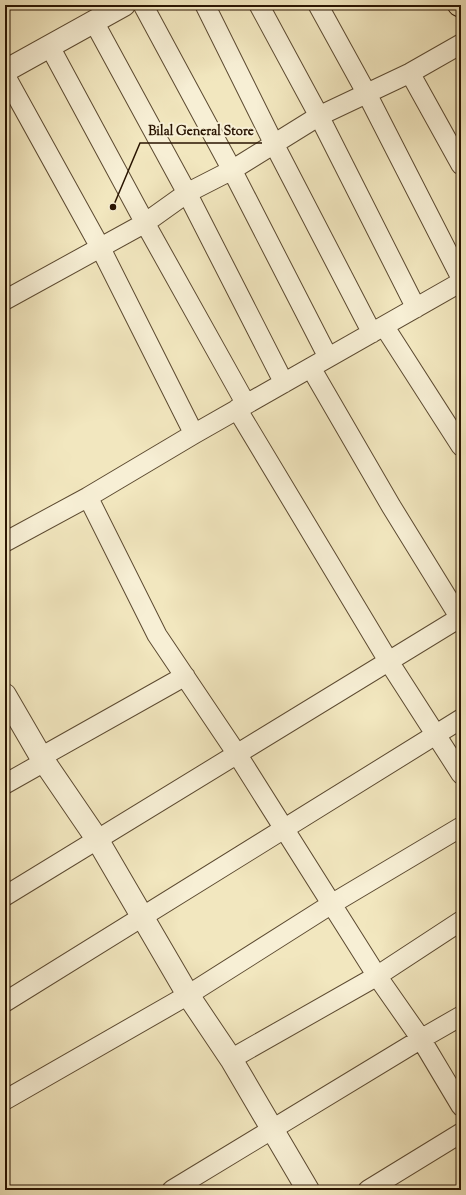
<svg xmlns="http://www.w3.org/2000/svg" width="466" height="1195" font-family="'Sorts Mill Goudy',serif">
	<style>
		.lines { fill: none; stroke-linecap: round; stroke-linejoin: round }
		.minor-casing { stroke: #5c4a31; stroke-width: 21 }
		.tertiary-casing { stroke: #5c4a31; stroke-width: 24 }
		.primary-casing { stroke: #2a1502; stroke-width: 24 }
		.minor { stroke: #f7efd5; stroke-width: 19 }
		.tertiary { stroke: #f7efd5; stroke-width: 22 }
		.primary { stroke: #f2e7bf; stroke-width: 22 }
		.leader { fill: none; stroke: #2a1502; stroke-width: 1.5 }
		.callout-dot { fill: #2a1502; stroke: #f7efd5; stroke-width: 1.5 }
		.callout-label { font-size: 13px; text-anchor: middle; font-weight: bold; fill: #2a1502; stroke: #f7efd5; stroke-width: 4; stroke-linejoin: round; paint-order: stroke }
	</style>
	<rect width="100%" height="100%" fill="#f2e7bf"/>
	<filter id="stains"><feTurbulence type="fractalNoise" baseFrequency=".005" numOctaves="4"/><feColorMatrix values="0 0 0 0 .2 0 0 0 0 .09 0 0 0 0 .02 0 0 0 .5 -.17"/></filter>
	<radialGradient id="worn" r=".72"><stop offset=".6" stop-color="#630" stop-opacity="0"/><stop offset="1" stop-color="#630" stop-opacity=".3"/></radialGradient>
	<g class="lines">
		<defs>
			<path id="minor" d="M143 5 232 170 328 357
				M205 5 274 144 372 333
				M259 5 319 116 416 308
				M318 5 367 94 461 278
				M94 22 187 193 284 383
				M50 47 145 223 246 404
				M410 73 461 165
				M5 75 100 247 194 434
				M5 300 145 223 187 193 232 170 319 116 410 73 461 44
				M384 326 461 446
				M311 368 391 506 460 618
				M237 409 389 662 461 774
				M88 497 157 635 237 754 377 976 421 1039 461 1106
				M5 542 88 497 194 434 461 282
				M41 757 185 676
				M5 784 44 762
				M5 896 461 617
				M5 1002 461 719
				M231 1059 377 976 461 921
				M5 1100 188 995 330 905 461 827
				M172 1190 421 1039 461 1016
				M368 1190 461 1133"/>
			<path id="tertiary" d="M5 71 124 5
				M5 695 41 757 97 839 188 995 231 1059 308 1190"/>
			<path id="primary" d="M459 5 461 6"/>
		</defs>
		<use href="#minor" class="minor-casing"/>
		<use href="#tertiary" class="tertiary-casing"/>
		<use href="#primary" class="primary-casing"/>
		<use href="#minor" class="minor"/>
		<use href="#tertiary" class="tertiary"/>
		<use href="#primary" class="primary"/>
	</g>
	<path class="leader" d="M113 207L140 143H262"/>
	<circle class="callout-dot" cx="113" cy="207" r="4"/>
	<g class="callout-label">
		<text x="201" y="135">Bilal General Store</text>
	</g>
	<rect width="466" height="1195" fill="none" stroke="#f2e7bf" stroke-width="20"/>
	<rect x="6" y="6" width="454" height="1183" fill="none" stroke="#2a1502" stroke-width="2"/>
	<rect x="10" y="10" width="446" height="1175" fill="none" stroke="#2a1502"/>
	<rect width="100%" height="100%" filter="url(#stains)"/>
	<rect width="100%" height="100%" fill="url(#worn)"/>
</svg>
